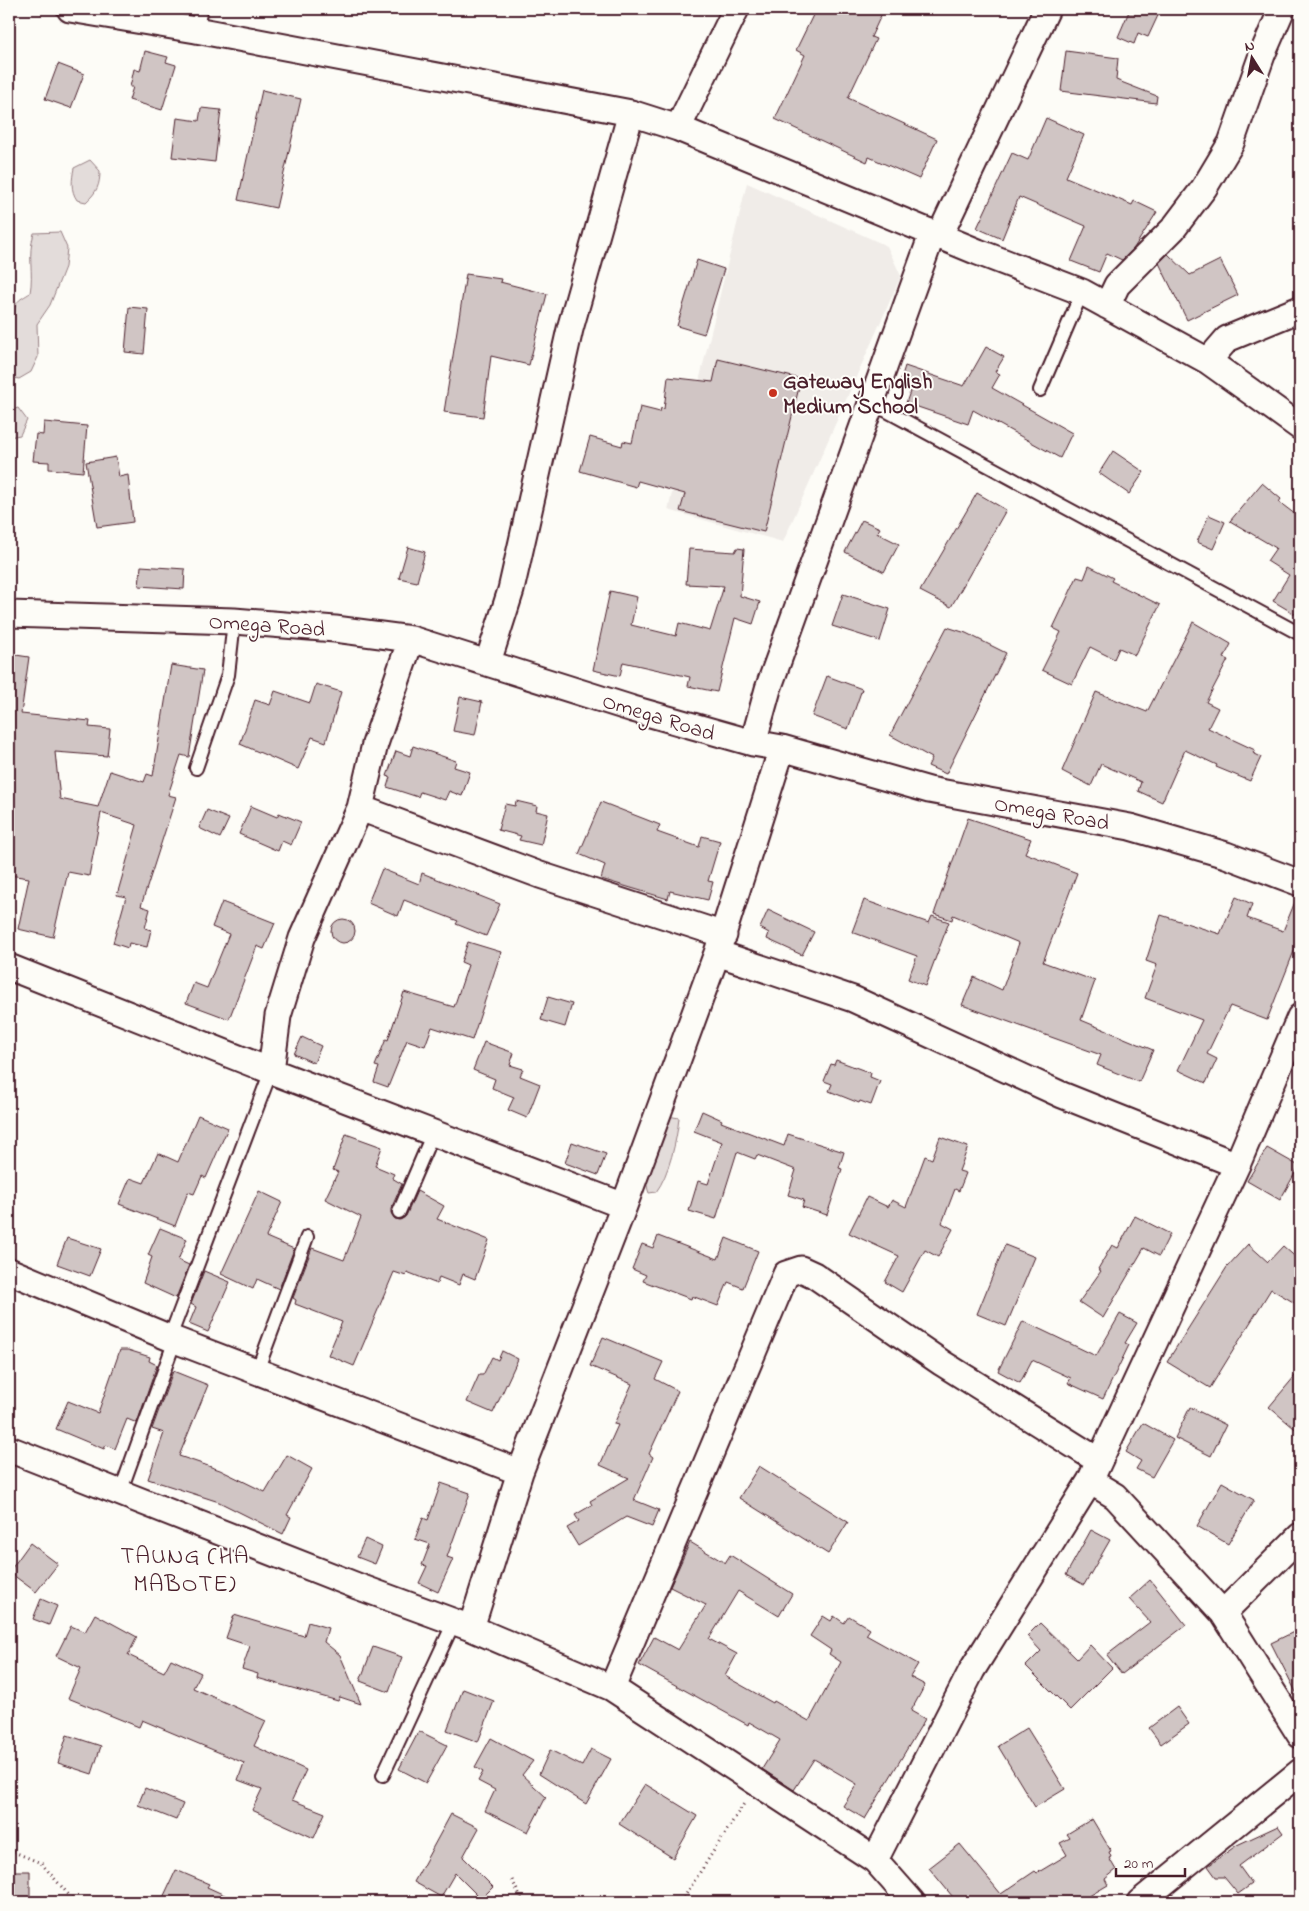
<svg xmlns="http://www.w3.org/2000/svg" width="1309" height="1911" font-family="'Indie Flower',sans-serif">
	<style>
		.built { fill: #f0ece8 }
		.green { fill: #e3dcda; stroke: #967e82 }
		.building { fill: #d0c5c4; stroke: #4a1f2b }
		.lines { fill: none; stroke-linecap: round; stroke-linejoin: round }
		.service-casing { stroke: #4a1f2b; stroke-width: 16 }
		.minor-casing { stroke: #4a1f2b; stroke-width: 29 }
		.path { stroke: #4a1f2b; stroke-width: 3; stroke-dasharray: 1 4; stroke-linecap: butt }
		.service { stroke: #fdfcf7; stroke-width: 12 }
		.minor { stroke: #fdfcf7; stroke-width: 25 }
		.poi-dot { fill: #c8321e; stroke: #fdfcf7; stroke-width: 2 }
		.labels { text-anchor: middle; stroke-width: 4; stroke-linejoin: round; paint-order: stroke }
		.poi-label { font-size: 22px; font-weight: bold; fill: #4a1f2b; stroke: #fdfcf7; text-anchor: start }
		.street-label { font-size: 22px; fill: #4a1f2b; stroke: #fdfcf7 }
		.neighbourhood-label { font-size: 24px; letter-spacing: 1px; fill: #4a1f2b; stroke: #fdfcf7 }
	</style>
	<rect width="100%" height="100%" fill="#fdfcf7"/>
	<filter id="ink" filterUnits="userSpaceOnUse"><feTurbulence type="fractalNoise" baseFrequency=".02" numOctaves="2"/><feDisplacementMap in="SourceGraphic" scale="10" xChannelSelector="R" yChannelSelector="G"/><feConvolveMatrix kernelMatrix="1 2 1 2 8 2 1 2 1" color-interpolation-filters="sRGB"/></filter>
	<g filter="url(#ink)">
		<path class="built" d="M747 183 887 246 901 276 783 542 668 510Z"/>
		<path class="green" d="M90 160 100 171C100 185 97 192 86 202L77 200C70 190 72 179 74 168Z
			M60 232 67 248 65 267 50 305 37 324 38 357 31 372 19 379 10 377C6 368 11 310 17 303 19 299 26 296 30 293 34 271 27 257 34 233Z
			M18 408 27 420 20 435 9 437V411Z
			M668 1116 679 1118C677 1139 669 1175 656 1192L649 1193C640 1173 660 1136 668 1116Z"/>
		<path class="building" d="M816 9H884L871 37 876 39 848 98 937 139 919 179 869 157 867 162 775 119 805 55 796 50Z
			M1130 9H1161L1148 37 1138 33 1134 44 1118 37Z
			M145 51 168 57 166 62 176 65 162 110 129 100 133 87H130L134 69 140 71Z
			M1066 51 1118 58 1116 80 1157 96 1156 103 1061 91Z
			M58 64 84 74 71 108 45 99Z
			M262 90 301 99 276 208 238 200Z
			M201 108 221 110 215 162 172 157 177 118 199 121Z
			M1046 118 1084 135 1066 177 1132 205 1134 201 1157 212 1134 248 1122 260 1107 253 1099 272 1071 261 1086 226 1019 197 1002 239 977 228 1012 153 1028 160Z
			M1168 254 1190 275 1220 260 1238 295 1187 320 1159 263Z
			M697 260 724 269 704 334 677 326Z
			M466 274 501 279 500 282 547 294 529 365 491 356 483 417 444 412Z
			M129 307 148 309 144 354 125 352Z
			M986 347 1004 357 995 372 1000 374 992 388 1072 433 1060 458 973 410 968 424 906 403 912 386 900 382 905 366 964 386Z
			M718 359 801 379 764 532 680 511 685 494 638 481 636 487 580 471 590 437 622 446 623 441 632 443 640 407 660 412 661 408 664 409 668 377 713 382Z
			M44 422 87 426 83 472 49 469V462L33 461 36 434 43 435Z
			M1113 451 1144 472 1129 494 1099 473Z
			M116 457 119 477 128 475 133 522 97 527 86 462Z
			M1262 483 1281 499 1279 502 1300 518V617L1273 601 1289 575 1267 561 1276 548 1230 521Z
			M977 493 1006 510 951 607 920 591Z
			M1209 515 1225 522 1213 549 1197 542Z
			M862 520 880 528 877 533 899 544 884 572 845 552Z
			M408 547 425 552 417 582 399 578Z
			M737 548 744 549 740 596 760 602 753 624 735 618 717 692 688 686 690 677 623 662 620 676 593 670 610 591 637 597 631 625 676 636 679 623 710 631 724 586 686 584 689 549 735 552Z
			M141 566 185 569 184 589 139 586Z
			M1089 566 1113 578 1111 581 1160 605 1135 655 1119 648 1114 659 1090 647 1072 684 1042 670 1061 632 1053 628 1077 577 1084 579Z
			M843 594 890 609 880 641 832 626Z
			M1193 622 1231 644 1224 658 1228 660 1206 702 1218 708 1208 728 1255 750 1253 753 1261 757 1250 781 1216 767 1217 765 1185 750 1162 802 1138 791 1141 782 1101 764 1091 786 1062 771 1096 692 1147 712Z
			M947 627 966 633 1006 653 946 774 928 766 932 758 890 735Z
			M9 654 29 657 21 714 90 721 89 727 110 729 107 756 55 752 60 799 98 807 110 771 144 782 147 774 153 776 171 665 203 670 189 757 181 755 168 795 176 797 141 906 150 909 145 928 151 930 147 947 129 943 128 948 113 943 126 897 117 895 137 825 101 813 89 876 68 872 53 937 18 929 29 878 9 875Z
			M827 676 862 689 848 729 812 716Z
			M316 684 341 692 326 742 312 737 298 769 240 744 255 700 270 705 275 691 310 703Z
			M460 697 482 702 475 735 453 731Z
			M413 746 456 761 454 767 470 772 462 796 449 791 445 800 420 792 418 797 387 787 390 777 387 776 396 751 410 756Z
			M516 801 537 806 536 811 548 814 541 845 519 840 521 836 498 830 505 804 515 806Z
			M601 802 660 825 657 832 699 847 702 836 720 841 708 881 713 882 708 900 670 891 668 899 601 879 605 865 579 854Z
			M251 806 277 817 279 813 301 822 291 845 282 841 278 851 239 834Z
			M207 810 229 819 220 838 199 828Z
			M968 818 1031 839 1025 853 1077 873 1043 962 1095 981 1081 1020 1153 1050 1139 1082 1097 1065 1101 1055 962 1005 974 977 1002 990 1019 943 953 915 952 920 934 914Z
			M382 869 419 884 422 873 500 904 486 936 456 924 458 921 404 900 398 916 368 903Z
			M1236 897 1252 904 1247 918 1283 931 1297 897H1300V936L1267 1020 1230 1006 1207 1054 1217 1059 1206 1083 1178 1070 1202 1020 1145 998 1157 965 1146 961 1161 915 1220 934Z
			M864 900 929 923 932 916 949 922 925 986 908 979 917 956 852 932Z
			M222 902 275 923 264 949 257 946 229 1019 186 1003 194 983 207 988 229 934 212 927Z
			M768 910 814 932 802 955 767 939 769 933 760 928Z
			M331 931a12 12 0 1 1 24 0a12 12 0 1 1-24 0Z
			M468 942 501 952 472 1040 432 1027 425 1046 407 1040 388 1087 374 1082 379 1067 375 1066 386 1039 388 1040 404 992 454 1007 468 965 461 962Z
			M548 997 572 1004 565 1027 541 1020Z
			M302 1037 321 1046 314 1063 294 1054Z
			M484 1042 514 1053 510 1065 523 1069 520 1076 540 1084 527 1118 508 1110 514 1097 492 1088 495 1079 473 1070Z
			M836 1060 871 1073 870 1077 880 1081 871 1105 860 1101 859 1103 829 1091 832 1084 824 1081 831 1064 834 1065Z
			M702 1111 722 1120 721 1122 784 1146 788 1134 844 1152 839 1168 842 1169 827 1215 802 1207 804 1200 788 1195 796 1170 757 1155 755 1159 737 1152 716 1219 689 1211 698 1181 708 1184 722 1142 694 1131Z
			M198 1115 228 1128 206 1178 202 1176 194 1194 188 1192 175 1226 119 1204 130 1178 144 1183 158 1153 178 1162Z
			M346 1134 382 1147 375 1166 394 1174 392 1178 402 1184 391 1209V1213L395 1219 400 1220 406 1216 417 1191 444 1206 437 1219 489 1240 475 1279 463 1274 459 1285 439 1277 437 1284 407 1272 406 1276 394 1272 354 1366 328 1355 342 1322 295 1304 296 1300 293 1298 312 1248 344 1260 361 1217 325 1199 338 1172 333 1170Z
			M940 1137 968 1147 959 1171 966 1173 959 1191 955 1189 942 1223 953 1229 938 1257 925 1250 902 1292 885 1282 899 1256 849 1233 867 1197 888 1207 892 1200 906 1207 925 1156 932 1159Z
			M572 1142 606 1154 598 1175 565 1163Z
			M1267 1148 1299 1166 1280 1200 1247 1181Z
			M259 1191 282 1202 266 1237 294 1249 279 1289 257 1279 253 1289 221 1274Z
			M1135 1216 1170 1234 1159 1256 1144 1248 1103 1318 1079 1302 1101 1271 1098 1269 1112 1245 1118 1248Z
			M160 1228 187 1239 178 1260 189 1265 176 1298 143 1283 152 1257 148 1255Z
			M658 1236 718 1259 726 1238 758 1251 743 1288 728 1282 718 1306 692 1296 691 1299 643 1281 646 1275 632 1269 642 1244 653 1248Z
			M67 1238 101 1249 90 1276 57 1264Z
			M1248 1244 1268 1262 1283 1246 1300 1261V1306L1271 1289 1210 1388 1167 1362 1227 1267Z
			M1005 1245 1035 1257 1006 1326 977 1314Z
			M204 1271 230 1282 208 1332 189 1324 196 1307 191 1304Z
			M1120 1314 1137 1323 1125 1343 1129 1345 1103 1399 1068 1383 1071 1378 1032 1360 1020 1383 998 1371 1023 1321 1096 1356Z
			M603 1337 663 1362 655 1379 678 1391 649 1454 653 1457 634 1500 659 1510 652 1527 626 1517 578 1546 567 1528 579 1521 575 1515 592 1505 590 1501 629 1478 600 1465 618 1425 614 1424 632 1384 590 1366Z
			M120 1350H128L150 1357 149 1361 157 1365 137 1423 127 1419 115 1449 106 1445 104 1449 56 1429 68 1401 98 1413Z
			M502 1351 518 1359 493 1413 467 1402 479 1375H483L492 1357 498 1360Z
			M1300 1370V1433L1269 1407Z
			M173 1371 208 1385 179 1456 220 1470 265 1492 287 1455 312 1469 287 1515 291 1517 283 1534 219 1502 148 1479 164 1433 152 1429Z
			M1190 1407 1226 1425 1211 1456 1175 1438Z
			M1143 1423 1173 1440 1152 1477 1136 1469 1141 1461 1126 1452Z
			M759 1466 848 1522 828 1554 739 1498Z
			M1222 1482 1254 1500 1228 1544 1197 1526Z
			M441 1483 470 1493 447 1557 453 1559 438 1592 419 1583 427 1566 422 1565 430 1544 415 1539 423 1518 428 1520Z
			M1091 1530 1110 1540 1084 1585 1066 1575Z
			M365 1539 382 1547 375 1564 357 1557Z
			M690 1542 725 1563 730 1555 792 1594 779 1616 738 1591 709 1639 737 1654 725 1676 773 1703 774 1701 809 1721 841 1662 829 1654 831 1650 810 1636 823 1616 831 1621 834 1616 844 1623 849 1616 870 1629 866 1635 918 1664 910 1677 925 1685 911 1711 925 1719 865 1819 843 1806 857 1784 814 1759 794 1790 762 1769 780 1740 749 1722 748 1725 639 1665 654 1637 678 1650 706 1605 670 1587Z
			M30 1543 58 1564 36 1592 9 1572Z
			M1150 1580 1186 1625 1122 1674 1107 1655 1150 1622 1129 1599Z
			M41 1599 57 1606 49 1625 33 1619Z
			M95 1614 137 1637 128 1655 164 1672 171 1659 201 1673 193 1688 266 1721 254 1746 306 1770 292 1800 325 1813 314 1838 252 1810 262 1789 238 1780 244 1763 142 1720 139 1727 68 1698 81 1668 56 1656 71 1626 85 1632Z
			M234 1615 304 1636 308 1622 328 1628 324 1642 340 1655 361 1704 340 1697 338 1701 257 1678 258 1674 242 1669 250 1646 226 1638Z
			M1040 1623 1077 1659 1090 1645 1112 1668 1070 1710 1026 1666 1041 1651 1027 1636Z
			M1300 1629V1700L1271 1643Z
			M373 1647 402 1657 389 1692 360 1681Z
			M463 1689 494 1701 478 1742 447 1730Z
			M1177 1707 1189 1724 1161 1744 1149 1728Z
			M1027 1728 1065 1789 1035 1807 998 1746Z
			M419 1731 447 1745 426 1783 399 1769Z
			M67 1735 101 1746 92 1774 58 1763Z
			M491 1738 533 1761 522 1775 546 1797 528 1832 485 1811 495 1790 478 1781 483 1772 475 1767Z
			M591 1749 611 1759 586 1804 539 1774 550 1750 582 1766Z
			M645 1784 697 1816 673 1858 619 1824Z
			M145 1788 183 1804 176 1820 138 1805Z
			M451 1814 479 1828 463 1857 493 1887 481 1899 455 1873 441 1897 414 1882Z
			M1092 1819 1111 1851 1109 1852 1111 1857 1109 1858 1116 1870 1105 1879 1108 1885 1079 1902H957L929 1868 960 1844 1001 1894 1035 1871 1037 1873 1067 1855 1060 1843 1070 1838 1067 1834Z
			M1278 1826 1283 1833 1239 1866 1252 1884 1238 1894 1224 1877H1216L1208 1866 1237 1845Z
			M176 1870 209 1884 207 1887 240 1902H161Z
			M9 1871H30V1902H9Z"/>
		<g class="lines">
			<defs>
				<path id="service" d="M196 30 201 9
					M1040 390 1082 292
					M872 403 1300 634
					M196 768 228 675 234 621
					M399 1212 433 1133
					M170 1337 271 1071
					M257 1371 307 1237
					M116 1492 125 1479 175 1340
					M383 1775 454 1622"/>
				<path id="minor" d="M70 9 196 30 631 113 678 128 978 252 1082 292 1208 361 1300 427
					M678 128 736 9
					M940 235 1047 9
					M1107 306 1117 285 1173 229 1204 188 1231 143 1262 55 1282 9
					M1208 361 1227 339 1300 309
					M9 614 234 621 335 629 411 639 633 709 753 743 782 748 929 790 1130 827 1226 855 1300 883
					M488 662 511 590 570 329 631 113
					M753 743 768 689 933 232
					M360 808 375 744 411 639
					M717 953 853 999 1062 1095 1237 1165
					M9 967 271 1071 624 1206
					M271 1071 278 1016 302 938 360 808 540 875 724 935
					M9 1271 175 1340 520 1472
					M9 1449 357 1586 471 1628 612 1688 875 1860 912 1902
					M1090 1481 1115 1496 1223 1613 1300 1735
					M1223 1613 1300 1536
					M471 1628 520 1472 624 1206 717 953 782 748
					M612 1688 786 1274 801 1269 814 1275 942 1363 1099 1461
					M875 1860 972 1670 1090 1481 1237 1165 1300 1017
					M1140 1902 1300 1772"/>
			</defs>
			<use href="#service" class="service-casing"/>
			<use href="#minor" class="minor-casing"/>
			<path class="path" d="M9 1850 41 1863 75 1902
				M512 1880 523 1902
				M681 1902 745 1802"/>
			<use href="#service" class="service"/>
			<use href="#minor" class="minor"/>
		</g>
	</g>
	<circle class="poi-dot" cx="773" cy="393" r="5"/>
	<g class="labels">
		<g class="poi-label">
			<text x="783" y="388">Gateway English<tspan x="783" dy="25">Medium School</tspan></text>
		</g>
		<g class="street-label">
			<text transform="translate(267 624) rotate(4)" y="8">Omega Road</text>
			<text transform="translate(659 716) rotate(17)" y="8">Omega Road</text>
			<text transform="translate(1052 812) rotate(10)" y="8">Omega Road</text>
		</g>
		<g class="neighbourhood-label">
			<text x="185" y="1563">TAUNG (HA<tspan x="185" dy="28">MABOTE)</tspan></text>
		</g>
	</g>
	<rect width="1309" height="1911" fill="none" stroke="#fdfcf7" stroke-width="30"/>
	<rect x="15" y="15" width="1279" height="1881" fill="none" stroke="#4a1f2b" stroke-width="2" filter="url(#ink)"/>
	<g transform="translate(1252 58) rotate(349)" stroke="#fdfcf7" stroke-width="4" paint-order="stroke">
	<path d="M0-4L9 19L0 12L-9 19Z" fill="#4a1f2b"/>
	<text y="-8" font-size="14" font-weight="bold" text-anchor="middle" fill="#4a1f2b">N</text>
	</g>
	<path d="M1116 1868v8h69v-8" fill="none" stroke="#4a1f2b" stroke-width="2.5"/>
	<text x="1124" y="1868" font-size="15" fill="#4a1f2b" stroke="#fdfcf7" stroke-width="4" paint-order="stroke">20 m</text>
</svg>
